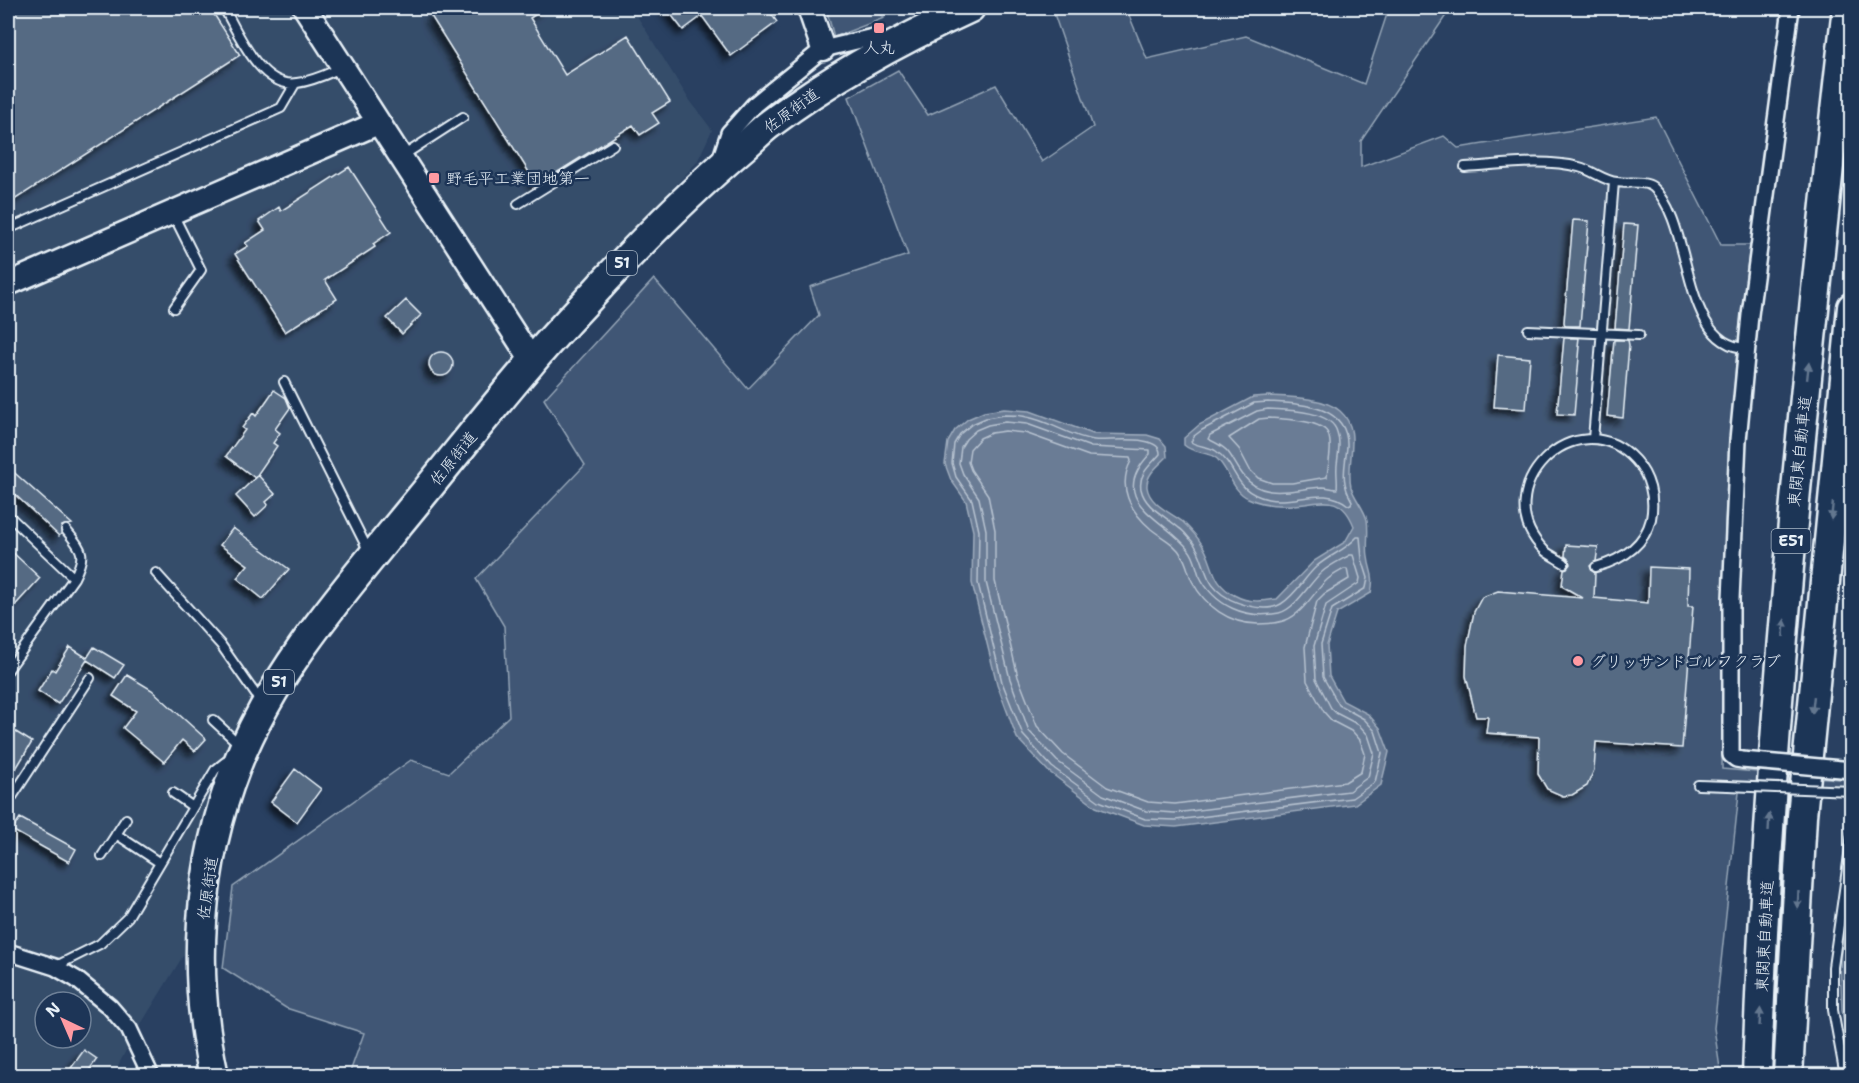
<svg xmlns="http://www.w3.org/2000/svg" width="1859" height="1083" font-family="'Shantell Sans','Klee One',sans-serif">
	<style>
		.built { fill: #364d6b; fill-rule: evenodd }
		.green { fill: #415774; stroke: #94a4b6; stroke-width: 1.5 }
		.water { fill: #6b7c95; stroke: #9dabbd; stroke-width: 1.5 }
		.lines { fill: none; stroke-linecap: round; stroke-linejoin: round }
		.shore { stroke: #b6c2d0; stroke-width: 1.5 }
		.building { fill: #556a83; stroke: #e8f1f8; stroke-width: 1.5; filter: url(#shadow) }
		.lane-casing { stroke: #e8f1f8; stroke-width: 12 }
		.street-casing { stroke: #e8f1f8; stroke-width: 20 }
		.secondary-casing { stroke: #e8f1f8; stroke-width: 27 }
		.highway-casing { stroke: #e8f1f8; stroke-width: 33 }
		.lane { stroke: #1d3557; stroke-width: 8 }
		.street { stroke: #1d3557; stroke-width: 15 }
		.secondary { stroke: #1d3557; stroke-width: 22 }
		.highway { stroke: #1d3557; stroke-width: 28 }
		.lane-bridge-casing { stroke: #e8f1f8; stroke-width: 12; stroke-linecap: butt }
		.street-bridge-casing { stroke: #e8f1f8; stroke-width: 20; stroke-linecap: butt }
		.lane-bridge { stroke: #1d3557; stroke-width: 8 }
		.street-bridge { stroke: #1d3557; stroke-width: 15 }
		.oneway { fill: #64778f }
		.poi-dot { fill: #ff9aa2; stroke: #1d3557; stroke-width: 2 }
		.labels { text-anchor: middle; stroke-width: 5; stroke-linejoin: round; paint-order: stroke }
		.shield { fill: #1d3557; stroke: #abb9c8; stroke-width: 1.5 }
		.shield-label { font-size: 15px; font-weight: bold; fill: #e8f1f8 }
		.poi-label { font-size: 16px; fill: #e8f1f8; stroke: #1d3557; text-anchor: start }
		.street-label { font-size: 16px; fill: #e8f1f8; stroke: #1d3557 }
	</style>
	<defs>
		<filter id="shadow"><feDropShadow dx="-5.5" dy="5.5" stdDeviation="3" flood-color="#0009"/></filter>
	</defs>
	<rect width="100%" height="100%" fill="#294061"/>
	<filter id="ink" filterUnits="userSpaceOnUse"><feTurbulence type="fractalNoise" baseFrequency=".0167" numOctaves="2"/><feDisplacementMap in="SourceGraphic" scale="12" xChannelSelector="R" yChannelSelector="G"/><feConvolveMatrix kernelMatrix="1 2 1 2 8 2 1 2 1" color-interpolation-filters="sRGB"/></filter>
	<g filter="url(#ink)">
		<path class="built" d="M8 8H632L688 98 712 130 697 162 524 348 366 546 219 778 193 857 186 951 133 1037 113 1075H8ZM45 1002H81V1038H45Z"/>
		<path class="green" d="M826 8H873L884 18 834 37Z
			M1052 8H1126L1147 59 1246 36 1364 84 1389 8H1451L1361 141V167L1444 136 1458 148 1656 117 1721 245H1750L1737 348 1725 522 1722 769 1851 780 1852 788 1740 783 1714 1028 1721 1075H349L364 1033 286 1008 223 968 233 887 411 760 449 773 509 716 504 626 476 579 585 465 544 399 654 279 748 389 819 315 810 287 908 255 849 97 898 70 928 115 996 85 1042 162 1093 127Z
			M1851 878V1068L1842 1010 1840 958Z"/>
		<path class="water" d="M1268 396C1289 397 1324 397 1340 411 1363 431 1345 462 1351 487 1354 498 1364 508 1367 520 1369 532 1366 545 1368 557 1370 574 1375 573 1371 593L1337 613 1327 645 1329 676 1343 701 1368 714 1380 728 1389 752 1381 785 1355 804 1176 827 1144 825 1096 807 1048 771 1017 738 997 684 972 583 973 531 966 501 951 480 945 464 948 442 955 430 968 419 984 412 1004 409 1030 411 1093 434 1147 435 1160 439 1166 446 1167 457C1159 465 1146 474 1147 487 1149 504 1171 513 1183 522 1189 528 1197 536 1201 543 1215 562 1209 583 1236 596 1248 603 1264 601 1277 599L1314 561 1345 542 1354 526C1340 491 1321 504 1293 505 1277 506 1262 505 1248 498 1233 491 1230 474 1220 462 1211 450 1195 455 1184 445V438L1199 425 1253 397Z"/>
		<g class="lines">
			<path class="shore" d="M1268 402C1299 404 1349 404 1347 447 1345 468 1340 481 1352 501L1351 504 1348 505C1324 485 1296 505 1268 499 1232 491 1239 467 1216 451 1209 446 1198 447 1191 442L1194 436 1202 430 1254 403Z
				M1268 409C1287 410 1331 410 1337 432 1341 443 1338 454 1337 465 1336 473 1338 481 1337 489 1332 489 1328 487 1323 487 1296 488 1263 502 1243 475 1228 455 1234 451 1208 439L1210 435 1257 411Z
				M1004 415C1012 415 1020 415 1027 417 1050 421 1070 437 1094 440 1108 442 1161 433 1160 454 1152 464 1138 473 1141 489 1145 508 1166 516 1179 528 1184 531 1188 537 1192 541 1204 555 1203 577 1217 590 1230 603 1264 614 1281 604 1296 595 1304 578 1316 567 1329 555 1345 551 1357 537H1360L1362 559 1368 578 1366 588 1332 609 1321 644 1323 677 1339 705 1364 719 1375 731 1382 753 1375 782 1352 798 1176 820 1145 819 1099 801 1052 767 1023 735 1002 682 978 583 979 531 972 500 956 477 952 463 954 444 960 434 972 424 986 418Z
				M1269 418C1282 419 1323 420 1328 434 1333 445 1328 465 1327 477L1292 483H1272L1258 478 1250 470 1239 449 1229 438 1259 419Z
				M1005 422 1027 424 1091 447 1150 450V454C1104 502 1165 518 1189 550 1195 557 1196 567 1199 575 1214 606 1246 620 1279 613 1296 609 1310 582 1322 572 1330 565 1341 560 1350 555H1353L1360 578 1359 583 1326 605 1314 646 1316 679 1331 708 1336 713 1359 725 1368 735 1374 753 1368 777 1349 791 1175 813 1146 811 1103 795 1057 761 1029 731 1010 679 986 582V530L979 498 963 474 959 463 961 447 966 439 976 430 988 425Z
				M1005 431 1025 433 1089 456 1130 458 1131 461C1117 487 1130 511 1151 529 1162 538 1175 543 1182 556 1187 563 1188 573 1192 581 1205 606 1229 624 1258 624 1267 624 1278 623 1286 620 1304 613 1314 591 1328 579 1333 575 1339 572 1344 569H1347L1349 579 1324 594 1317 601 1305 647 1307 681 1324 712 1332 721 1353 732 1360 740 1365 754 1361 772 1345 782 1175 804 1148 802 1107 787 1063 754 1037 726 1018 677 995 581V530L988 495 971 470 968 462 970 449 980 438 991 433Z"/>
		</g>
		<path class="building" d="M15 8H210L240 55 8 204V12Z
			M444 8H546L530 18 565 75 628 35 670 102 652 113 659 123 640 135 633 125 537 185 431 16Z
			M666 8H767L777 22 731 56 702 16 683 30Z
			M349 167 391 232 373 244 375 247 325 280 337 299 285 332 235 254 248 246 245 243 265 230 259 221 279 207 281 211Z
			M1573 220 1589 221 1580 326H1565L1564 322Z
			M1624 224 1638 225 1629 329 1615 328Z
			M406 300 421 315 402 334 387 318Z
			M1564 338H1579L1578 346H1580L1574 415 1557 414Z
			M1614 340H1628L1629 345 1623 418 1607 416Z
			M429 364a12 12 0 1 1 24 0a12 12 0 1 1-24 0Z
			M1498 355 1530 358 1526 409 1494 407Z
			M274 390 286 398 290 408 275 429 280 433 273 443 277 446 255 478 226 456 245 430 242 428 253 413 256 416Z
			M8 467 72 524 62 526 61 534 59 536 8 488Z
			M258 475 275 494 266 502 268 505 255 517 236 496Z
			M233 528 289 569 263 599 237 578 248 565 220 545Z
			M1566 545 1598 547 1596 561 1590 566 1592 571 1595 573 1594 598 1648 603 1649 567 1689 569 1688 606H1693L1682 748 1596 742 1594 770 1587 786 1572 795 1563 796 1547 789 1538 774 1539 737 1486 733 1488 717H1476L1466 676 1467 646 1474 612 1482 597 1498 591 1583 598 1562 586 1564 569 1567 568 1570 564 1569 560 1565 556Z
			M8 548 40 578 8 613Z
			M70 647 87 658 94 647 124 665 115 678 87 660 58 704 38 691 52 669 55 671Z
			M127 675 152 690 206 739 195 751 182 740 164 762 123 728 136 711 113 696Z
			M8 727 32 742 8 782Z
			M295 769 321 789 297 822 271 802Z
			M20 818 76 849 69 862 12 830Z
			M84 1050 97 1059 85 1076H82L71 1068Z"/>
		<g class="lines">
			<defs>
				<path id="lane" d="M224 8C238 33 261 89 297 83 313 81 327 74 341 68
					M404 155 463 117
					M1465 167C1501 165 1543 158 1579 167 1592 170 1604 181 1617 182 1628 184 1644 180 1653 187 1694 223 1680 347 1747 348
					M518 204 613 145
					M173 214 201 270 174 308
					M8 229 281 108 295 84
					M1528 330 1639 335
					M284 382 368 550
					M1593 439 1614 182
					M8 515 74 578 8 670
					M66 530C82 550 87 553 74 578
					M1564 563C1558 559 1550 555 1545 551 1483 491 1576 397 1635 460 1650 476 1655 498 1651 519 1644 547 1621 560 1596 567
					M156 573 221 645 261 702
					M213 720 239 744
					M1698 785 1728 786
					M173 793 193 807
					M12 797 90 678
					M116 834 160 863
					M102 856 126 819
					M56 966 100 944 128 917 215 770 225 762 229 764
					M1845 1076 1833 1010V967L1852 834"/>
				<path id="street" d="M719 164 729 133 754 105 823 49 873 37 889 47
					M1742 760 1736 759 1731 755V599L1738 440 1750 315 1791 8
					M8 952 55 967 76 979 110 1007 129 1029 151 1076"/>
				<path id="secondary" d="M305 8 532 361
					M809 8 823 49
					M8 284 378 123"/>
				<path id="highway" d="M214 1076C191 973 198 865 236 767 275 666 352 582 420 498 457 453 492 408 530 364 554 335 580 309 605 281 648 235 692 191 740 150 751 141 760 131 771 123 833 76 900 40 970 8
					M1757 1076C1765 826 1786 577 1812 329 1823 222 1834 114 1847 8
					M1788 1076 1802 816 1852 307"/>
			</defs>
			<use href="#lane" class="lane-casing"/>
			<use href="#street" class="street-casing"/>
			<use href="#secondary" class="secondary-casing"/>
			<use href="#highway" class="highway-casing"/>
			<use href="#lane" class="lane"/>
			<use href="#street" class="street"/>
			<use href="#secondary" class="secondary"/>
			<use href="#highway" class="highway"/>
			<defs>
				<path id="lane-bridge" d="M1728 786 1852 791"/>
				<path id="street-bridge" d="M1742 760 1852 770"/>
			</defs>
			<use href="#lane-bridge" class="lane-bridge-casing"/>
			<use href="#street-bridge" class="street-bridge-casing"/>
			<use href="#lane-bridge" class="lane-bridge"/>
			<use href="#street-bridge" class="street-bridge"/>
		</g>
		<defs><path id="oneway-solid" d="M-6-.8H1V-3.2L6.5 0L1 3.2V.8H-6Z" transform="scale(1.5)"/></defs>
		<g class="oneway">
			<use href="#oneway-solid" transform="translate(1808 371) rotate(-84)"/>
			<use href="#oneway-solid" transform="translate(1832 511) rotate(96)"/>
			<use href="#oneway-solid" transform="translate(1784 628) rotate(-86)"/>
			<use href="#oneway-solid" transform="translate(1813 705) rotate(96)"/>
			<use href="#oneway-solid" transform="translate(1769 822) rotate(-87)"/>
			<use href="#oneway-solid" transform="translate(1798 900) rotate(93)"/>
			<use href="#oneway-solid" transform="translate(1760 1017) rotate(-87)"/>
		</g>
	</g>
	<g class="poi-dot">
		<rect x="873" y="22" width="12" height="12" rx="3"/>
		<rect x="428" y="172" width="12" height="12" rx="3"/>
		<circle cx="1578" cy="661" r="6"/>
	</g>
	<g class="labels">
		<g class="shield">
			<rect x="607" y="251" width="30" height="24" rx="4.5"/>
			<rect x="1771.5" y="529" width="39" height="24" rx="4.5"/>
			<rect x="264" y="670" width="30" height="24" rx="4.5"/>
		</g>
		<g class="shield-label">
			<text x="622" y="268">51</text>
			<text x="1791" y="546">E51</text>
			<text x="279" y="687">51</text>
		</g>
		<g class="poi-label">
			<text x="879" y="53" text-anchor="middle">人丸</text>
			<text x="446" y="184">野毛平工業団地第一</text>
			<text x="1590" y="667">グリッサンドゴルフクラブ</text>
		</g>
		<g class="street-label">
			<text transform="translate(791 110) rotate(-36)" y="6">佐原街道</text>
			<text transform="translate(1799 451) rotate(-84)" y="6">東関東自動車道</text>
			<text transform="translate(453 458) rotate(-51)" y="6">佐原街道</text>
			<text transform="translate(207 888) rotate(-82)" y="6">佐原街道</text>
			<text transform="translate(1764 936) rotate(-87)" y="6">東関東自動車道</text>
		</g>
	</g>
	<rect width="1859" height="1083" fill="none" stroke="#1d3557" stroke-width="30"/>
	<rect x="15" y="15" width="1829" height="1053" fill="none" stroke="#e8f1f8" stroke-width="2" filter="url(#ink)"/>
	<g transform="translate(63 1020) rotate(316)"><circle r="28" fill="#1d3557" stroke="#6e8097" stroke-width="1.5"/>
	<path d="M0-4.5L10 22L0 15L-10 22Z" fill="#ff9aa2"/>
	<text y="-9" font-size="16" font-weight="bold" text-anchor="middle" fill="#e8f1f8">N</text>
	</g>
</svg>
